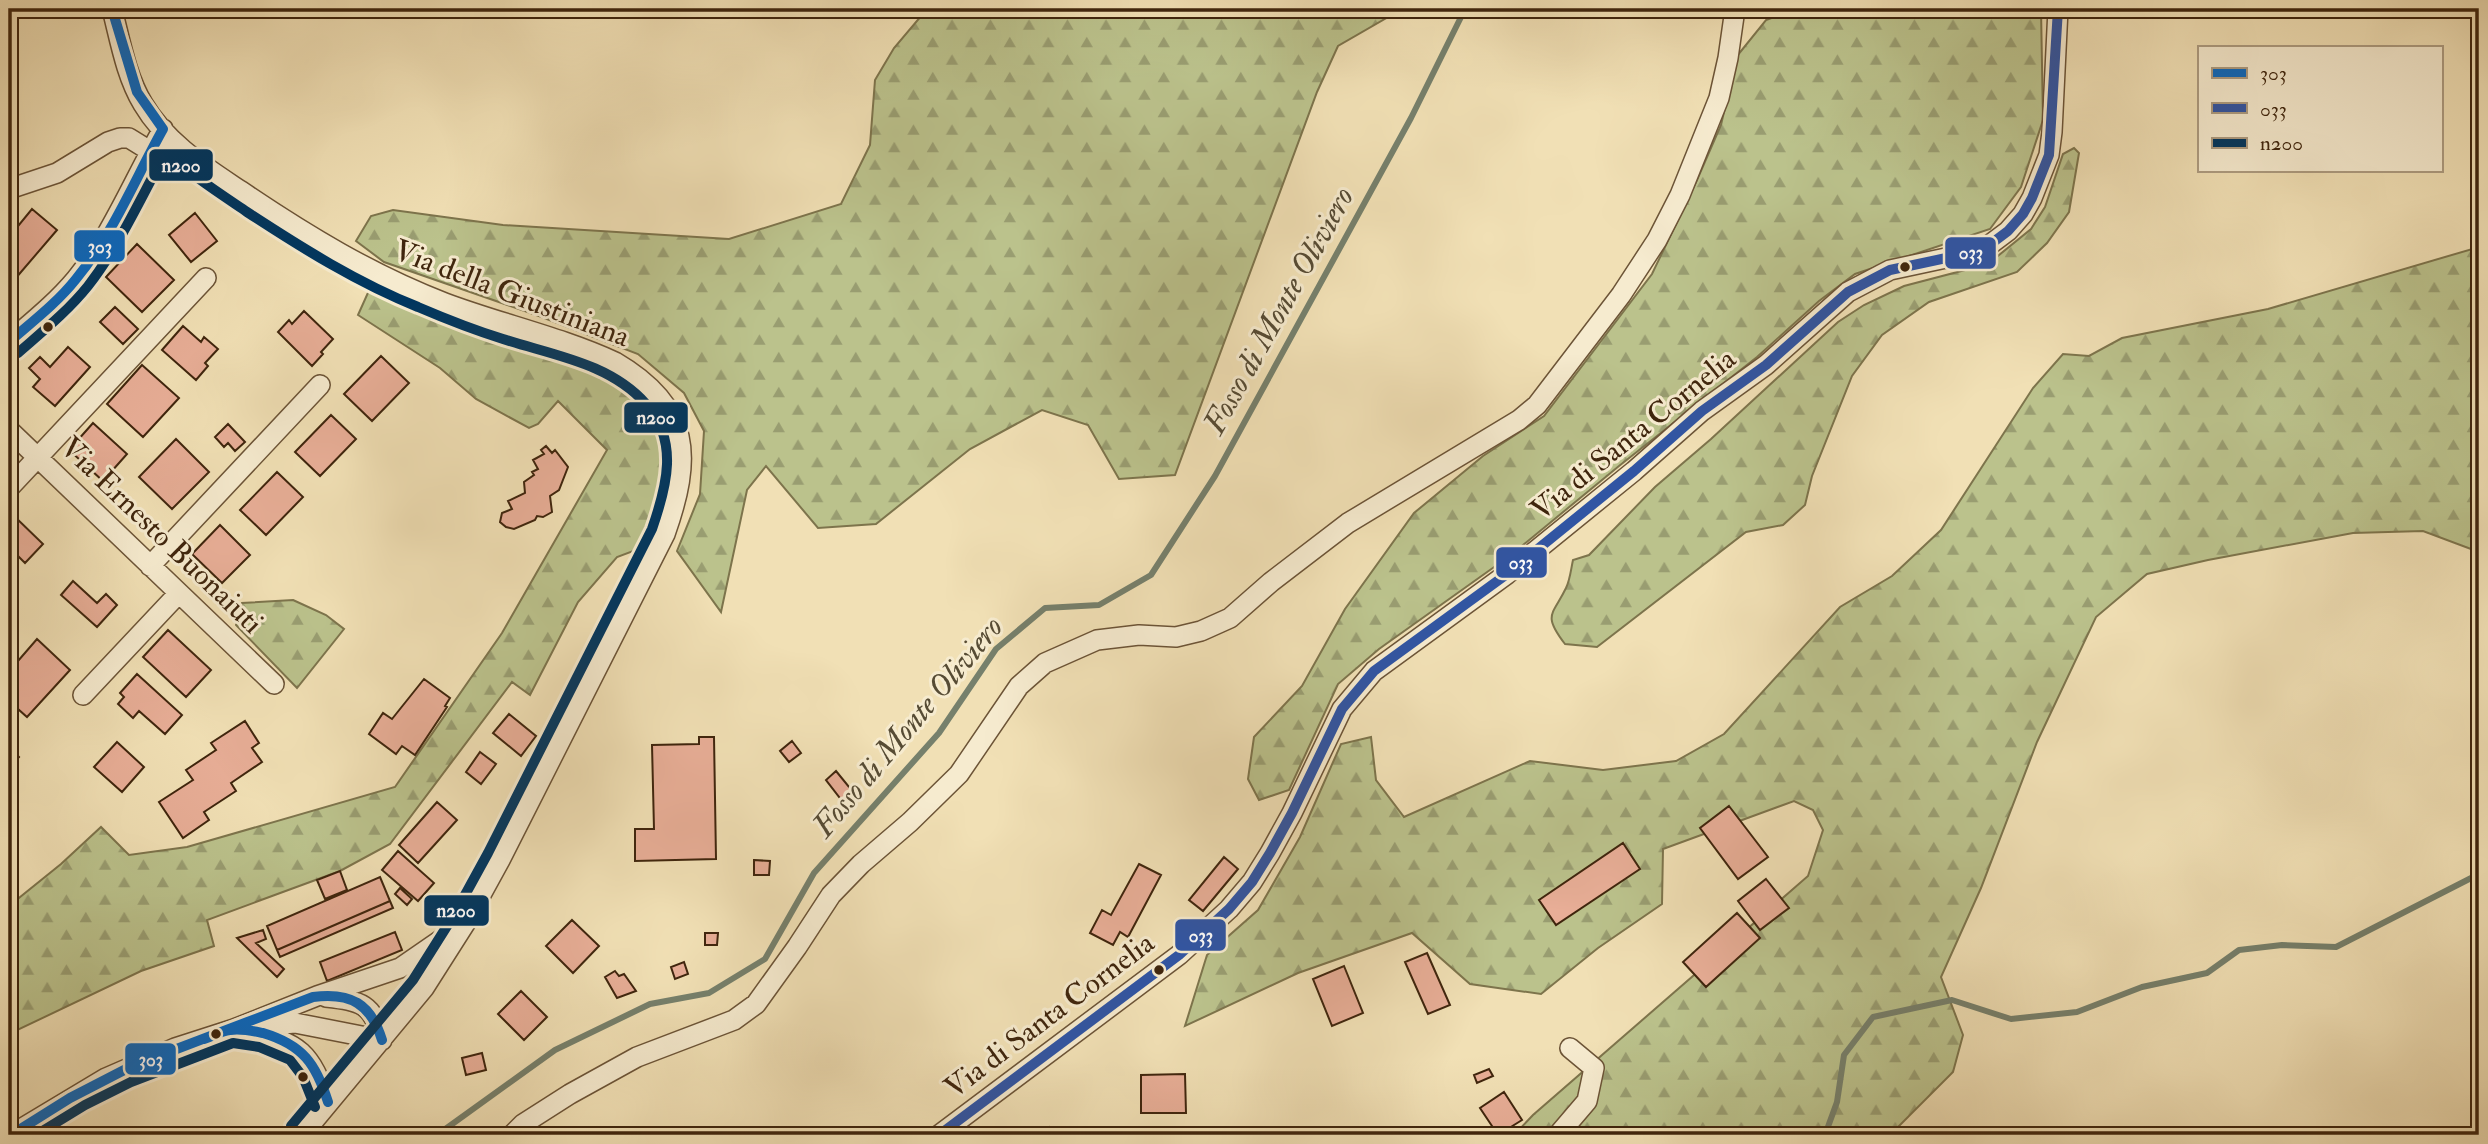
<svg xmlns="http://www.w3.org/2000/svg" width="2488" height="1144" font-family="'IM FELL Double Pica',serif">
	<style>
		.forest { fill: url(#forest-firs); stroke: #7d744c; stroke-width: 2 }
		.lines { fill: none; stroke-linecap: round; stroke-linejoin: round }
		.stream { stroke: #76806c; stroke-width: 6 }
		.building { fill: #e8ae97; stroke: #3f250d; stroke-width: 2 }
		.minor-casing { stroke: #6c5437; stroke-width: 22 }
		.minor { stroke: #f6ebcf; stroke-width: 19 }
		.bus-1-casing { stroke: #f6ebcf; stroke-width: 16 }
		.bus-2-casing { stroke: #f6ebcf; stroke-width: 16 }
		.bus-3-casing { stroke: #f6ebcf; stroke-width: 16 }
		.bus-1 { stroke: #0c69bf; stroke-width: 10 }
		.bus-2 { stroke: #3155a3; stroke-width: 10 }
		.bus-3 { stroke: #00365f; stroke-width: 10 }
		.bus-dot { fill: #3f250d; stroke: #f6ebcf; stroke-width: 2.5 }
		.labels { text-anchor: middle; stroke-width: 6; stroke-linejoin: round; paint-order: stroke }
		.street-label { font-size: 30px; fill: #3f250d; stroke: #f6ebcf }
		.water-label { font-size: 32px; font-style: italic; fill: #564b34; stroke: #f6ebcf }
		.line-badge { stroke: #f6ebcf; stroke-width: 2.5 }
		.badge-label { font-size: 19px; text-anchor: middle; font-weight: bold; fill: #fff }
	</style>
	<defs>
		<pattern id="forest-firs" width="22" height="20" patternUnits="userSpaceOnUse" patternTransform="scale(1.75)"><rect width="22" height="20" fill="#bbc28c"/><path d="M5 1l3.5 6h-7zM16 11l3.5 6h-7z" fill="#999d71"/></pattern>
	</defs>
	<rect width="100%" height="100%" fill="#f1e0b5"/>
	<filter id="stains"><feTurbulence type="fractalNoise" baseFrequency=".00286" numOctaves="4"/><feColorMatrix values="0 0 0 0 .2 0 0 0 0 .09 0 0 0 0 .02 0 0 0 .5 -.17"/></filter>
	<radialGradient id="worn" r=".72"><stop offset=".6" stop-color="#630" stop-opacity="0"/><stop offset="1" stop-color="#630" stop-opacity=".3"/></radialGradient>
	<path class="forest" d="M927 9H1402L1338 46 1317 92 1175 475 1119 479 1088 425 1042 410 970 449 876 524 818 528 766 466 747 490 721 612 677 551 700 494 704 431 684 393 638 354 539 316 384 262 356 241 371 216 393 210 503 225 729 239 841 204 870 145 875 80 894 48Z
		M1796 9H2041L2043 120 2021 187 1990 229 1855 274 1819 301 1757 357 1619 466 1511 555 1379 649 1338 684 1289 790 1259 800 1248 779 1254 737 1302 686 1345 609 1414 513 1483 456 1544 416 1652 274 1697 180 1721 125 1737 56 1766 20Z
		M2074 148 2079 153 2069 212 2047 243 2017 272 1929 302 1882 335 1852 376 1812 476 1805 505 1783 525 1746 532 1597 647 1565 644C1542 614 1553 615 1566 588 1570 580 1571 569 1573 560L1589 555 1655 487 1711 439 1838 322 1864 305 1904 286 1988 264 2031 229 2045 207 2063 154Z
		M2479 247V552L2423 531 2353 533 2208 560 2147 574 2096 617 2037 742 1981 888 1941 977 1963 1035 1953 1072 1890 1135H1514L1533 1115 1808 876 1823 830 1813 810 1794 801 1663 849 1662 904 1598 948 1541 994 1470 984 1412 933 1298 973 1185 1026 1207 955 1258 910 1300 837 1341 744 1371 737 1376 780 1404 817 1530 761 1603 770 1676 761 1724 734 1840 607 1892 576 1941 530 2033 388 2063 354 2089 356 2122 338 2268 309Z
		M371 286 488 330 591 365 628 389 653 412 668 448 665 494 644 547 617 557 578 602 530 695 512 682 390 844 340 871 207 920 214 946 141 971 9 1034V906L61 864 101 827 129 855 187 847 395 787 502 633 607 450 558 401 538 424 529 428 476 399 440 368 358 315Z
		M293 600 326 615 344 629 297 688 236 625 242 603Z"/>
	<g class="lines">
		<path class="stream" d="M437 1135 555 1050 650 1004 709 993 765 959 814 873 939 733 996 649 1045 608 1099 605 1151 575 1215 476 1411 118 1465 9
			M1825 1135 1837 1102 1844 1055 1873 1017 1952 1000 2011 1019 2077 1012 2142 987 2207 973 2239 950 2282 945 2336 947 2479 874"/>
	</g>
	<path class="building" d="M32 209 57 230 15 279 9 274V237Z
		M195 213 217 241 191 262 169 235Z
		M137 244 174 280 142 312 106 277Z
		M115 307 138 329 123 344 100 322Z
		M304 311 333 339 321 352 323 354 312 366 278 332 289 320 292 324Z
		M183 326 201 342 204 337 218 349 205 363 208 366 196 380 162 350Z
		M68 347 90 367 55 406 33 387 40 379 29 368 40 357 50 367Z
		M381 356 409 383 372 421 344 394Z
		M142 365 179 398 143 437 107 404Z
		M331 415 356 439 320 476 295 452Z
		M93 423 127 454 103 481 69 450Z
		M228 424 245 442 235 451 228 443 224 447 215 437Z
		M176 439 209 472 172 509 139 477Z
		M546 446 552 453 555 450 568 467 559 490 550 496 552 512 543 517 537 516 535 520 514 529 506 527 500 522 502 513 512 509 508 501 525 493 524 482 534 475 532 472 538 469 533 460 544 454 541 450Z
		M277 472 303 497 266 535 240 510Z
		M12 514 43 544 25 563 9 547V518Z
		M220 525 250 555 222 583 192 554Z
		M73 581 97 603 106 594 117 605 97 627 61 595Z
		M168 630 211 670 186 697 143 657Z
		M37 639 70 670 27 717 9 701V652L18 661Z
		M137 674 182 715 165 734 139 711 133 718 118 704 124 697 120 693Z
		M424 679 450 698 445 706 447 707 415 755 402 746 396 754 369 734 383 713 392 719Z
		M509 714 536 736 521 756 493 733Z
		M245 721 259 743 252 748 262 762 231 783 236 791 204 812 209 820 183 838 159 802 193 780 186 770 216 750 211 743Z
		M699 737H714L716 859 635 861V829H654L652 745 699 744Z
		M792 741 801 753 789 762 780 751Z
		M117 742 144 767 122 792 94 767Z
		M9 747 19 757 9 768Z
		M480 752 496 764 481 784 466 772Z
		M836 771 854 793 843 802 826 780Z
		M437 802 457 820 418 863 399 845Z
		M1729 806 1768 857 1738 879 1700 828Z
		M1623 843 1640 869 1556 925 1539 900Z
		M398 851 434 883 418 901 382 870Z
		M1224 857 1238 869 1203 911 1189 900Z
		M754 860 770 861 769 875H754Z
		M1139 864 1161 875 1128 937 1120 932 1113 945 1090 933 1102 910 1111 915Z
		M340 871 347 890 325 899 317 880Z
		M380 877 390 901 277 950 267 926Z
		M1766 879 1789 908 1760 930 1738 901Z
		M400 888 412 899 407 905 395 894Z
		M390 901 393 908 280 957 277 950Z
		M1737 913 1760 938 1706 987 1683 962Z
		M572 920 599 946 573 973 546 946Z
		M263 930 266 939 256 943 284 969 277 977 237 938Z
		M395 932 402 950 327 981 320 962Z
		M705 933H718L717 945H705Z
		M1427 953 1450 1005 1428 1014 1405 962Z
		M684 962 688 974 675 979 671 967Z
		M1344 966 1363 1013 1332 1026 1313 979Z
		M615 971 619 976 624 974 636 991 617 998 605 977Z
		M521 991 547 1017 524 1040 498 1014Z
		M482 1053 486 1070 466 1075 462 1058Z
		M1489 1069 1493 1076 1477 1083 1474 1075Z
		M1185 1074 1186 1113H1141V1075Z
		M1504 1092 1522 1120 1498 1135 1480 1108Z
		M1049 1127 1055 1135H1037Z"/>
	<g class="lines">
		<defs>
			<path id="minor" d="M112 9C120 40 126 76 143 104 166 143 205 167 241 191 306 235 372 275 445 303 501 324 561 337 615 362 692 407 692 458 665 534L500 860 466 922 424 988 302 1135
				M9 189 57 173 108 142 120 138H129L150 151
				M9 342C32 322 56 303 76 279 112 235 134 179 163 129
				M9 430 274 684
				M9 488 206 278
				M150 566 320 385
				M83 695 179 593
				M326 997C361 1001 373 1003 382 1040
				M260 1026 295 1023 382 1040
				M249 1032C300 1042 310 1053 328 1102
				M11 1135 106 1078 175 1048 234 1029 317 996 400 968 458 928
				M512 1135 523 1124 570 1094 637 1057 734 1020 756 1004 797 947 831 895 861 864 910 822 959 774 1019 686 1045 663 1097 640 1139 635 1176 637 1201 631 1230 618 1271 582 1348 523 1519 420 1537 405 1621 295 1657 240 1680 195 1719 98 1728 58 1735 9
				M939 1135 1179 955 1229 909 1252 882 1270 853 1292 813 1342 709 1374 671 1507 574 1634 471 1702 411 1766 365 1848 292 1890 270 1974 252 1988 246 2008 231 2023 214 2032 198 2049 155 2052 132 2058 9
				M1558 1135 1587 1101 1594 1068 1570 1048"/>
		</defs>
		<use href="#minor" class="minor-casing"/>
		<use href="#minor" class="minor"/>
		<defs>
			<path id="bus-1" d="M112 9 137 92 163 129
				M9 342C32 322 57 303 76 279 113 234 135 179 163 129
				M204 1039C213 1036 221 1031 230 1030 241 1028 253 1031 263 1033 303 1045 316 1064 328 1102
				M11 1135 70 1098 132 1066 313 997C351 992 371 1004 382 1040"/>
			<path id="bus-2" d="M939 1135 1179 955 1229 909 1252 882 1270 853 1292 813 1342 709 1374 671 1507 574 1634 471 1702 411 1766 365 1848 292 1890 270 1974 252 1988 246 2008 231 2023 214 2032 198 2049 155 2058 9"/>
			<path id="bus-3" d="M18 353C42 332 68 311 88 286 120 245 141 197 166 152 191 175 219 193 247 212 302 248 358 283 418 307 446 319 474 330 503 339 552 355 610 363 646 404 679 441 667 486 652 529L488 853 454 915 413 980 291 1126
				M36 1135 85 1105 131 1082 233 1043 259 1047 290 1060 303 1077 315 1107"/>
		</defs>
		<use href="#bus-1" class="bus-1-casing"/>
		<use href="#bus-2" class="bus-2-casing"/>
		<use href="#bus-3" class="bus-3-casing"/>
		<use href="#bus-1" class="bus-1"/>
		<use href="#bus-2" class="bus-2"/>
		<use href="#bus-3" class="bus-3"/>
	</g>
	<g class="bus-dot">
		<circle cx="1905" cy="267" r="6"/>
		<circle cx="48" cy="327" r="6"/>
		<circle cx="1159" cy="970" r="6"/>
		<circle cx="216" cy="1034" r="6"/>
		<circle cx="303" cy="1077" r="6"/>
	</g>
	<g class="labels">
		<g class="street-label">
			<text transform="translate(512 293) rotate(21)" y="10">Via della Giustiniana</text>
			<text transform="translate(1633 434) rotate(-39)" y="10">Via di Santa Cornelia</text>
			<text transform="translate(162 535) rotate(44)" y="10">Via Ernesto Buonaiuti</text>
			<text transform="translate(1049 1015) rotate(-37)" y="10">Via di Santa Cornelia</text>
		</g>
		<g class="water-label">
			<text transform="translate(1278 310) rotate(-61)" y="11">Fosso di Monte Oliviero</text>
			<text transform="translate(907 726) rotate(-50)" y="11">Fosso di Monte Oliviero</text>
		</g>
	</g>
	<g class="line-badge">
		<rect x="148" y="148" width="66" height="34" rx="7" fill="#00365f"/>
		<rect x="73" y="229" width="53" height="34" rx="7" fill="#0c69bf"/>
		<rect x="1944" y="236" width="53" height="34" rx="7" fill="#3155a3"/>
		<rect x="623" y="401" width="66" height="33" rx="7" fill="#00365f"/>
		<rect x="1495" y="546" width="53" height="33" rx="7" fill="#3155a3"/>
		<rect x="423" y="894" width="67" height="33" rx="7" fill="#00365f"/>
		<rect x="1174" y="918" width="53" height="34" rx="7" fill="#3155a3"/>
		<rect x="124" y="1042" width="53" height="34" rx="7" fill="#0c69bf"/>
	</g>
	<g class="badge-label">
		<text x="181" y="172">n200</text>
		<text x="100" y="253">303</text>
		<text x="1971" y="259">033</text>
		<text x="656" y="424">n200</text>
		<text x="1521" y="569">033</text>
		<text x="456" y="917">n200</text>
		<text x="1201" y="942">033</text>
		<text x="151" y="1066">303</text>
	</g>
	<rect width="2488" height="1144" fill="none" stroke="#f1e0b5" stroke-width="35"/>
	<rect x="10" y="10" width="2467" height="1123" fill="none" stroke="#3f250d" stroke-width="3.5"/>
	<rect x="18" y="18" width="2453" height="1109" fill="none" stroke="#3f250d" stroke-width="2"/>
	<rect x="2198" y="46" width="245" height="126" fill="#f6ebcf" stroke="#ad9c81" stroke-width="2"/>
	<rect x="2212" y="68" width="35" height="10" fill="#0c69bf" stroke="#ad9c81" stroke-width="2"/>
	<text x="2260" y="80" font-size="21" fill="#3f250d">303</text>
	<rect x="2212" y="103" width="35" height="10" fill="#3155a3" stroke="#ad9c81" stroke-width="2"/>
	<text x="2260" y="116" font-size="21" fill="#3f250d">033</text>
	<rect x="2212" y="138" width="35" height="10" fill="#00365f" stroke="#ad9c81" stroke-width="2"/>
	<text x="2260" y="150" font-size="21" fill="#3f250d">n200</text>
	<rect width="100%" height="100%" filter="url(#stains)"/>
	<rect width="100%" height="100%" fill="url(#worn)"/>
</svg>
